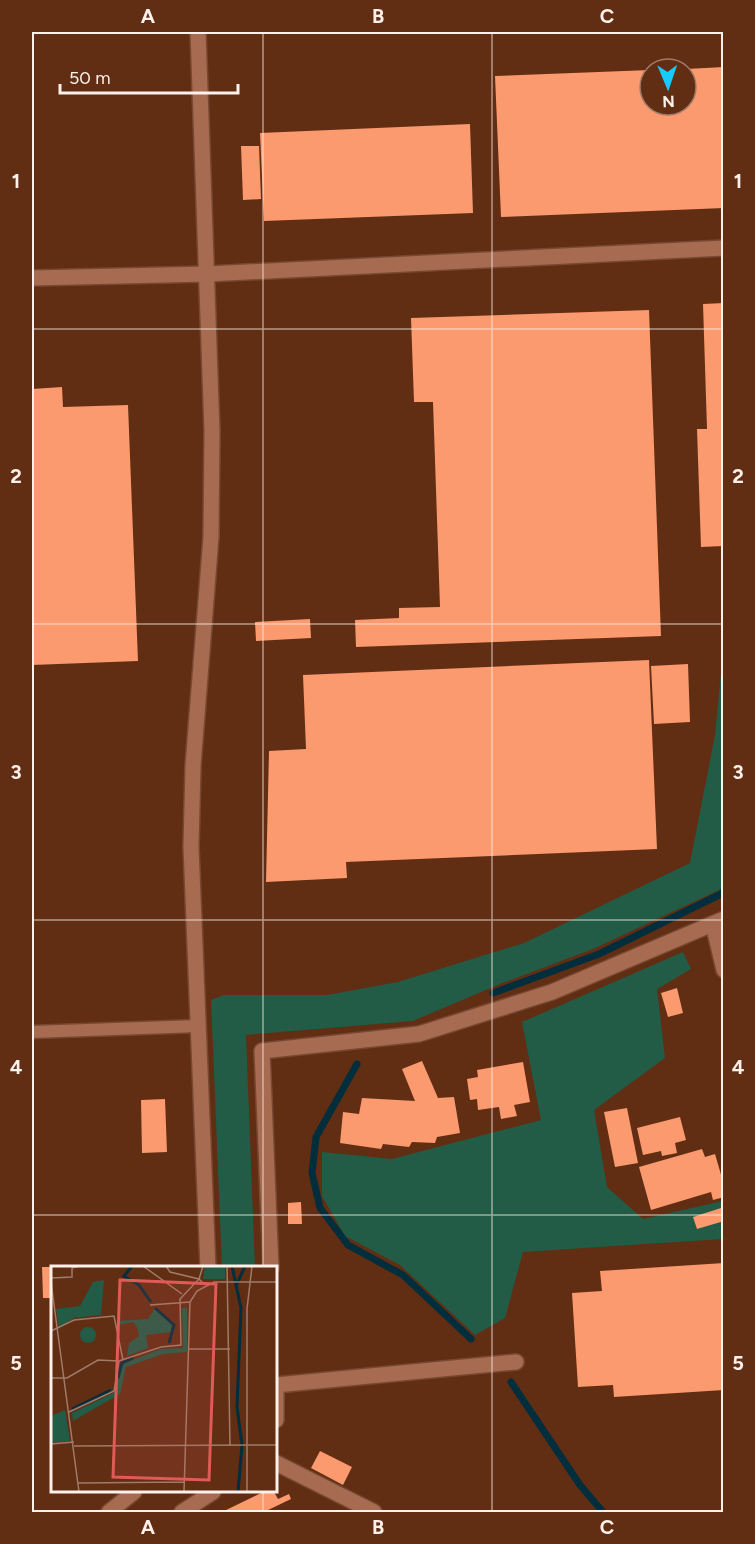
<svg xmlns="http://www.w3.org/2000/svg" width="755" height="1544" font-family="Figtree,sans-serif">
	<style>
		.green { fill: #225c46 }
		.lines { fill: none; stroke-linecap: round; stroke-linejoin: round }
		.stream { stroke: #012e3c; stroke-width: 7 }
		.building { fill: #fb9a6e }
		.service-casing { stroke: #774831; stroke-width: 15 }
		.minor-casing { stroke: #774831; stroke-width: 18 }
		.tertiary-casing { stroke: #774831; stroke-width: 18 }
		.service { stroke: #a66b50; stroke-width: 12 }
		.minor { stroke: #a66b50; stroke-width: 15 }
		.tertiary { stroke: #a66b50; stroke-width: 15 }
		.grid { fill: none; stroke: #fef0ea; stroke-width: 1.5; stroke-opacity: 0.55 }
		.inset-river { fill: none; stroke: #012e3c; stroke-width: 3 }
		.inset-road { fill: none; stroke: #a07b69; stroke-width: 1.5 }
		.view { fill: #e05a58; fill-opacity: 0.15; stroke: #e05a58; stroke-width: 3 }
		.inset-edge { fill: none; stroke: #fef0ea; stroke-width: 3 }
		.neatline { fill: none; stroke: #fef0ea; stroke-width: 2 }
		.grid-label { font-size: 20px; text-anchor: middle; font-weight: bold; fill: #fef0ea }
	</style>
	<rect width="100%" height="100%" fill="#612d13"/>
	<path class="green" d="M723 651 724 874 721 889 593 949 500 984 413 1021 246 1035 255 1268H222L211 1000 224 995H327L398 982 524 943 690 863 715 735Z
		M683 952 691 969 657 989 665 1058 594 1110 607 1187 643 1219 723 1201V1239L523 1252 505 1318 475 1335 400 1265 345 1236 322 1196V1152L392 1159 541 1120 522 1022Z"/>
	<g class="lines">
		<path class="stream" d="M493 993 599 954 721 894 724 891
			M357 1064 316 1137 312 1173 320 1208 348 1245 403 1275 471 1339
			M511 1382 580 1485 603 1512"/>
	</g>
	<path class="building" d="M724 67V208L501 217 495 76 650 70V105H686V69Z
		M470 124 473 213 264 221 260 133Z
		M241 146H259L261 199 243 200Z
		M724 303V546L701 547 697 429H707L703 304Z
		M649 310 661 636 356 647 355 620 399 618V608L440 607 433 402H414L411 318Z
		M62 387 63 407 128 405 138 661 32 665V389Z
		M310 619 311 638 256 641 255 622Z
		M649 660 657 849 346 862 347 878 266 882 269 751 306 749 303 675Z
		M688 664 690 722 654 724 651 666Z
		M677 988 683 1013 668 1017 661 993Z
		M422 1061 438 1098 454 1097 460 1133 437 1137 435 1143 412 1142 409 1147 383 1144 381 1149 340 1143 343 1112 359 1114 362 1098 415 1101 402 1069Z
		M523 1062 530 1102 514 1105 517 1116 501 1119 499 1107 478 1110 477 1099 470 1100 467 1079 478 1077 477 1070Z
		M165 1099 167 1152 142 1153 141 1100Z
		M627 1108 638 1163 615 1167 604 1112Z
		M680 1117 686 1140 675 1143 677 1153 662 1156 661 1151 643 1155 637 1128Z
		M702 1149 705 1157 715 1154 724 1185V1197L713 1200 711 1192 651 1210 639 1167Z
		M301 1202 302 1224H288V1203Z
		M721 1208 724 1221 697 1229 693 1217Z
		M724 1263V1390L614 1397 613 1385 578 1387 572 1293 602 1291 600 1271Z
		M83 1266H110V1268H83Z
		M42 1267H52V1298H43Z
		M320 1451 352 1467 343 1485 311 1468Z
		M263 1492H274L278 1499 289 1494 291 1499 264 1512H222Z"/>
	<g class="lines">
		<defs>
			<path id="service" d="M32 1032 198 1026"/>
			<path id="minor" d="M713 924 724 970
				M271 1268 262 1051 419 1034 552 992 724 919
				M276 1385 516 1362
				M276 1385V1420
				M276 1463 374 1512
				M182 1512 213 1492"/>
			<path id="tertiary" d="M198 32 212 431 211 537 193 766 191 847 208 1268
				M32 278 208 274 724 248
				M109 1512 134 1492"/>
		</defs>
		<use href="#service" class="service-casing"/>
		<use href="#minor" class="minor-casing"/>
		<use href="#tertiary" class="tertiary-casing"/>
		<use href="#service" class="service"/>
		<use href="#minor" class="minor"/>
		<use href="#tertiary" class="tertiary"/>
	</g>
	<path class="grid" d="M263 32V1268M492 32V1512M32 329H724M32 624H724M32 920H724M32 1215H724M263 1492V1512"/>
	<g transform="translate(51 1266)">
		<rect width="226" height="226" fill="#612d13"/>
		<path d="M154 0H174V13H152ZM53 14 50 49 23 52 8 61 5 43 29 40 42 16ZM104 42 120 56 123 66 95 69 97 82 76 90 78 77 88 70 86 61 82 56 67 59 66 55 97 53ZM131 42H136V86L112 88 75 101 69 128 22 155 21 147 64 126 71 98 110 83 132 82ZM29 69a8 8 0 1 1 16 0a8 8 0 1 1-16 0ZM14 144 19 175 0 177V150Z" fill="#225c46"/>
		<path class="inset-river" d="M81 0 73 10 88 19 100 36M181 0 190 42 186 141 191 179 187 226M186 18 194 0M104 42 123 59 118 77M67 112 71 97 82 92M21 143 60 124"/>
		<path class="inset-road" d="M92 0 131 28M152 0 148 13 154 19M176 0 179 179M0 12 21 11V2L29 0M0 16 28 226M99 39 139 36M0 65 23 54 63 50 72 94M138 83H179M0 112H16L47 94 68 95 110 81 130 79 129 33 148 13 119 6 115 0M18 146 63 125 68 95M0 178 23 176M23 180 227 179M27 217 133 216M133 226 139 36 146 25 163 16H227M196 226V43L201 0"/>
		<path class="view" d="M69 14 165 18 158 214 62 211Z"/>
		<rect width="226" height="226" class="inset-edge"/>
	</g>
	<rect width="755" height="1544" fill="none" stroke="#612d13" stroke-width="66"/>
	<g transform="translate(668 87) rotate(178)"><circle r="28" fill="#612d13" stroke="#a07b69" stroke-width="1.5"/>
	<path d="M0-4.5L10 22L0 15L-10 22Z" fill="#19cafc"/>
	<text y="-9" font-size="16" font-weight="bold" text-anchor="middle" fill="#fef0ea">N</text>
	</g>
	<path d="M60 84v9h178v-9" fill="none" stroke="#fef0ea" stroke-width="3"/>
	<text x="69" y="84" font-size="18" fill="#fef0ea" stroke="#612d13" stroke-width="4.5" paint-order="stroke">50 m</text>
	<rect x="33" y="33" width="689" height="1478" class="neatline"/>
	<g class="grid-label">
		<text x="148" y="23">A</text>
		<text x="378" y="23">B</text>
		<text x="607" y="23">C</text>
		<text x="16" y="188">1</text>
		<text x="738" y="188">1</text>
		<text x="16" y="483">2</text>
		<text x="738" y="483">2</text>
		<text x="16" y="779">3</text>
		<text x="738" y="779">3</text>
		<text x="16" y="1074">4</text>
		<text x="738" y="1074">4</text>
		<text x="16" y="1370">5</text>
		<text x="738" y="1370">5</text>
		<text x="148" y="1534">A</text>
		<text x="378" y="1534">B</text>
		<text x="607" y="1534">C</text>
	</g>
</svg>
